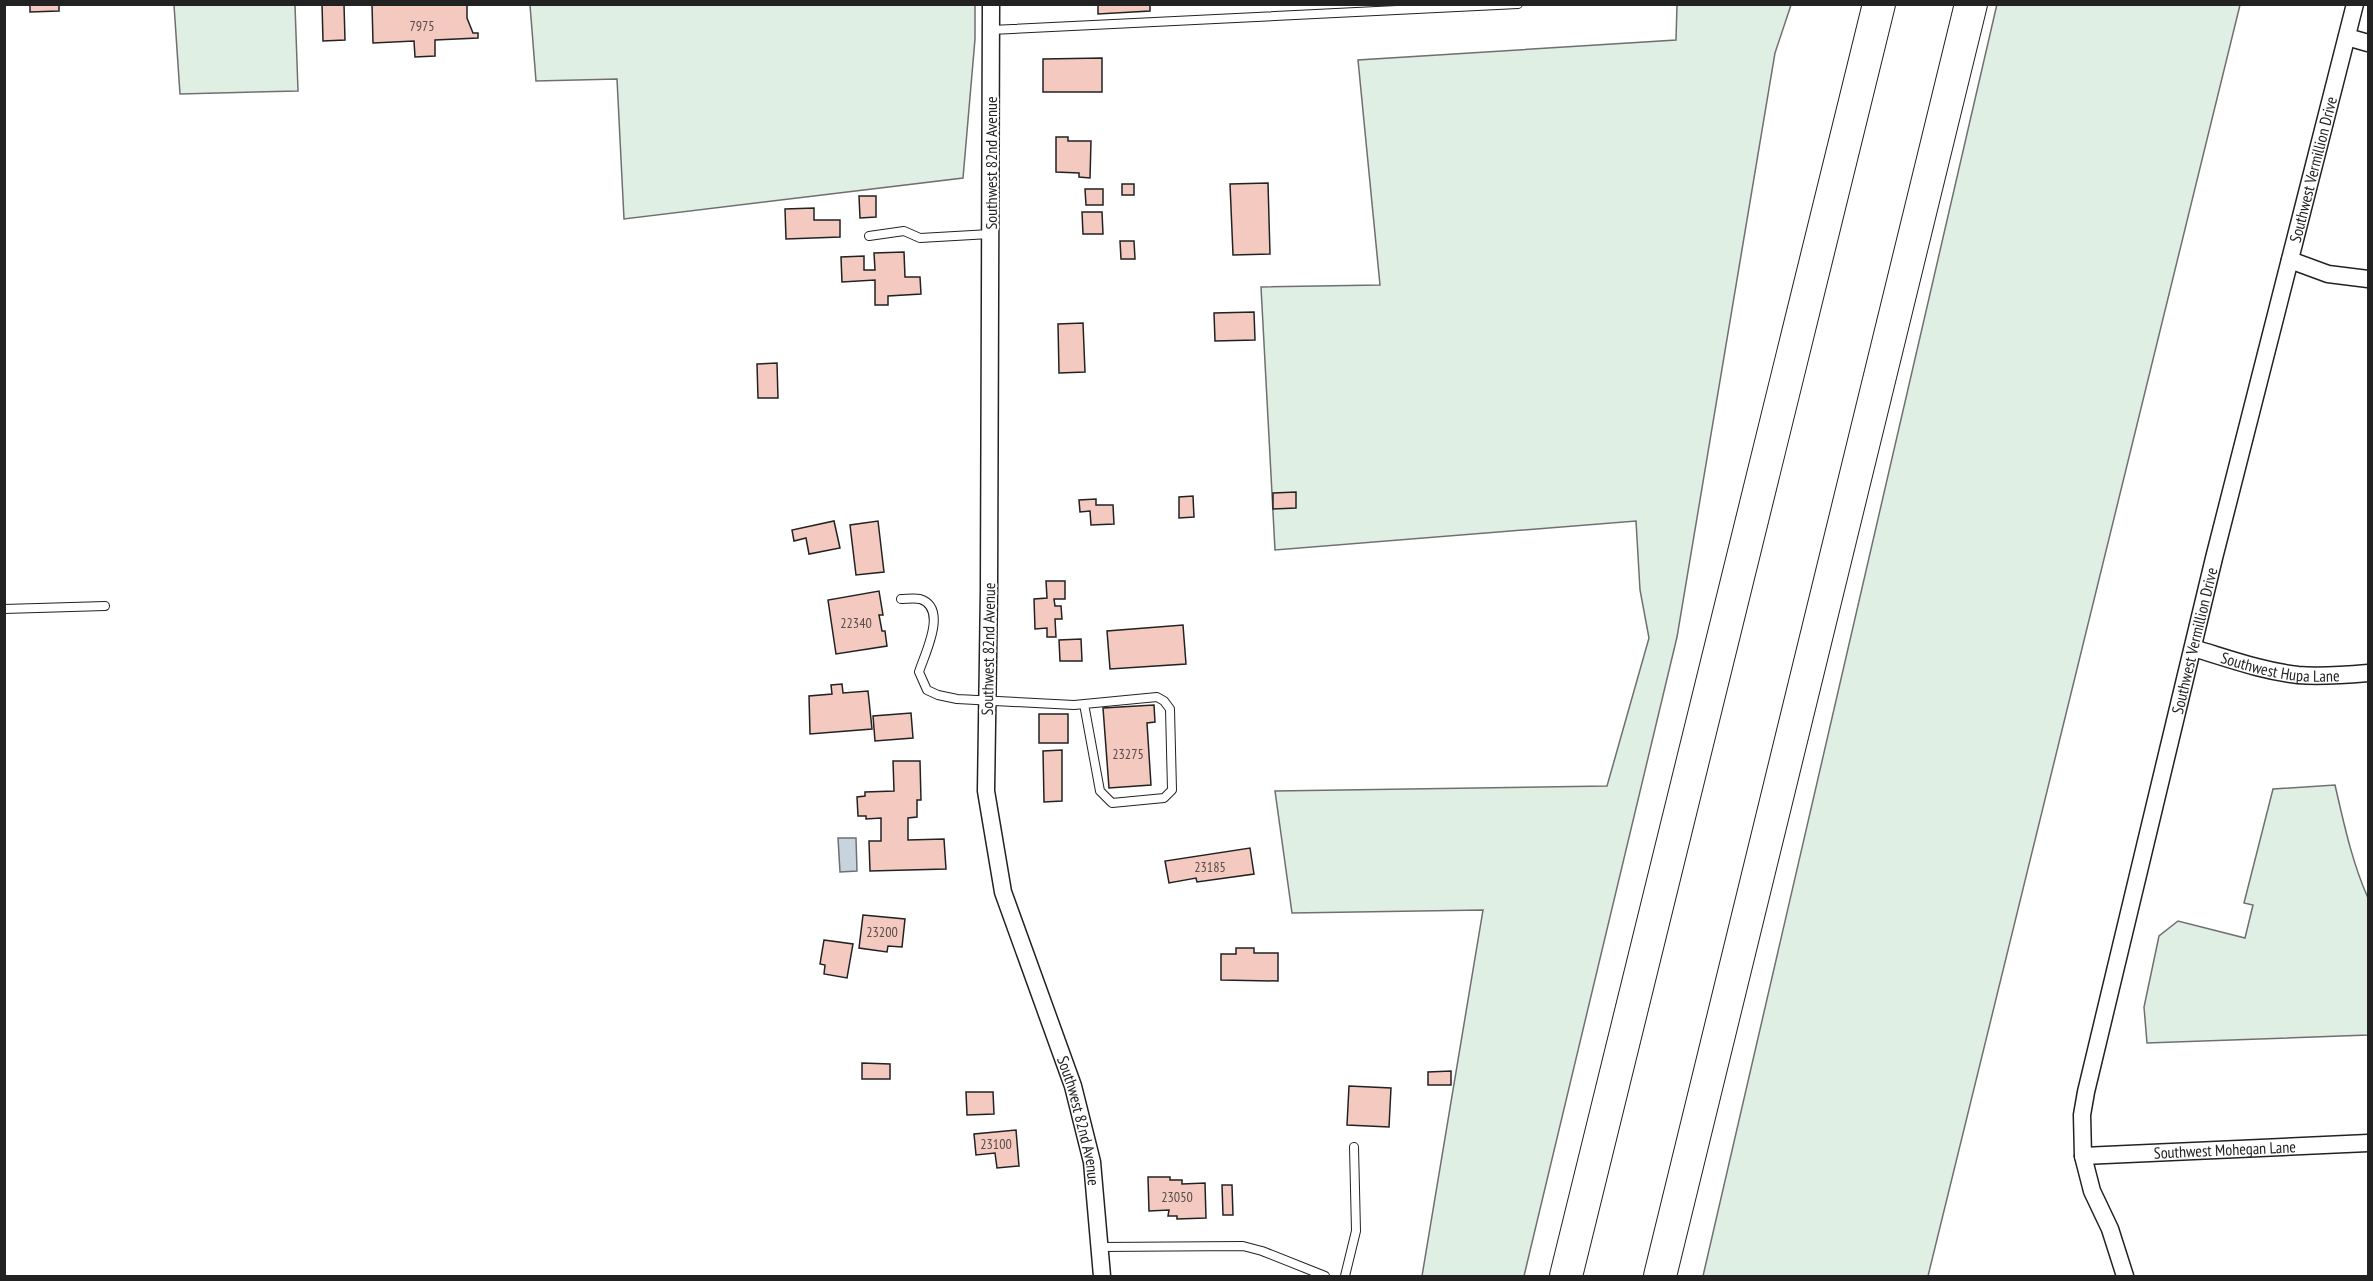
<svg xmlns="http://www.w3.org/2000/svg" width="2373" height="1281" font-family="'PT Sans Narrow',sans-serif">
	<style>
		.green { fill: #e0efe3; stroke: #6f6f6f; stroke-width: 1.5 }
		.water { fill: #c7d3dd; stroke: #6f6f6f; stroke-width: 1.5 }
		.building { fill: #f3c9c0; stroke: #222; stroke-width: 1.5 }
		.lines { fill: none; stroke-linecap: round; stroke-linejoin: round }
		.lane-casing { stroke: #222; stroke-width: 10 }
		.street-casing { stroke: #222; stroke-width: 19 }
		.highway-casing { stroke: #222; stroke-width: 34 }
		.lane { stroke: #fff; stroke-width: 8 }
		.street { stroke: #fff; stroke-width: 16 }
		.highway { stroke: #fff; stroke-width: 32 }
		.labels { text-anchor: middle; stroke-width: 4.5; stroke-linejoin: round; paint-order: stroke }
		.number-label { font-size: 14px; fill: #564c4a }
		.street-label { font-size: 16px; fill: #222; stroke: #fff }
	</style>
	<rect width="100%" height="100%" fill="#fff"/>
	<path class="green" d="M1997 4 2240 5 1928 1276H1703Z
		M174 5H295L298 91 180 94Z
		M530 5H975V39L963 178 624 219 617 79 536 81Z
		M1677 5H1791L1775 53 1677 637 1524 1276H1422L1483 910 1292 913 1275 791 1607 786 1649 638 1640 590 1636 521 1275 550 1261 287 1380 285 1358 60 1676 40Z
		M2335 785C2344 824 2352 862 2368 898V1035L2147 1043 2144 1007 2159 936 2178 921 2245 938 2253 905 2244 903 2273 789Z"/>
	<path class="water" d="M838 838H856L857 871 840 872Z"/>
	<path class="building" d="M30 4H59V11L30 12Z
		M322 4H344L345 40 323 41Z
		M372 4H467V18L473 33H478V38L435 40V56L415 57 414 41 373 43Z
		M1098 4H1150V11L1098 14Z
		M1102 58V92H1043V59Z
		M1056 137H1068V141H1091L1090 178 1079 177V173L1056 172Z
		M1268 183 1270 254 1233 255 1230 184Z
		M1122 184H1134V195H1122Z
		M1085 189H1103V205H1086Z
		M859 196H876V217L860 218Z
		M814 208V220H840V237L786 239 785 209Z
		M1082 212H1102L1103 234H1083Z
		M1120 241H1134L1135 259H1121Z
		M904 252 905 277H920L921 294 888 296V305H875V280L842 282 841 257 864 256V270H875L874 253Z
		M1254 312 1255 340 1215 341 1214 313Z
		M1083 323 1085 372 1059 373 1058 324Z
		M777 363 778 398H758L757 364Z
		M1296 492V508L1273 509V493Z
		M1193 496 1194 517 1179 518V497Z
		M1096 499V505H1113L1114 524 1091 525 1090 511 1080 512 1079 500Z
		M834 521 840 548 809 554 806 538 794 541 792 530Z
		M878 521 884 572 856 575 850 525Z
		M1046 581H1065V599H1054L1055 606H1061L1062 619H1055L1056 637H1047V628L1035 629 1034 599 1047 598Z
		M879 591 883 615H879L882 631H885L887 646 836 654 828 600Z
		M1183 625 1186 664 1110 669 1107 631Z
		M1081 639 1082 661H1060L1059 640Z
		M842 684 843 693 868 691 872 729 810 734 809 696 832 694 831 685Z
		M1154 705 1155 722 1147 723 1151 785 1109 788 1103 708Z
		M911 713 913 738 875 741 873 716Z
		M1039 714H1068V743H1039Z
		M1062 750V801L1044 802 1043 751Z
		M893 761H920L921 800H917V817L908 818V840L944 839 946 869 870 871 869 841H881V818L866 819V816H858L857 797 865 796V792L894 791Z
		M1250 848 1254 874 1197 882 1196 878 1169 883 1165 861Z
		M863 915 905 919 902 947 888 946 887 952 859 948Z
		M824 940 853 944 847 978 824 974 825 965 820 964Z
		M1236 948H1254V953H1278V981L1221 980V954H1236Z
		M862 1063 890 1064V1079H862Z
		M1451 1071V1085H1428V1072Z
		M1349 1086 1391 1088 1389 1127 1347 1125Z
		M966 1092H993L994 1114 967 1115Z
		M1016 1130 1019 1166 997 1168 995 1153 976 1155 974 1134Z
		M1148 1177H1170V1180H1182V1184L1205 1183 1206 1218 1177 1219V1216H1168L1169 1210 1149 1211Z
		M1222 1185H1232L1233 1215H1223Z"/>
	<g class="lines">
		<defs>
			<path id="lane" d="M991 30 1518 4
				M869 236 904 231 920 238 990 234
				M901 599C906 599 915 598 920 599 949 608 924 655 919 672L927 690 938 695 957 699 1074 705 1157 697 1164 701 1170 709 1172 790 1164 798 1112 803 1100 791 1084 704
				M4 609 105 606
				M1100 1247 1243 1246 1262 1251 1325 1276
				M1345 1276 1356 1231 1354 1147"/>
			<g id="street">
				<path id="s1" d="M991 4 989 590 986 791 1003 892 1073 1086 1092 1162 1102 1276"/>
				<path d="M2347 37 2368 43"/>
				<path d="M2290 260 2328 274 2368 279"/>
				<path id="s2" d="M2193 648C2227 658 2262 671 2298 675 2321 677 2345 675 2368 673"/>
				<path id="s3" d="M2083 1156 2368 1143"/>
				<path id="s4" d="M2125 1276 2110 1229 2092 1191 2083 1156 2082 1115 2086 1092 2214 558 2355 4"/>
			</g>
			<path id="highway" d="M1566 1276 1879 4
				M1660 1276 1971 4"/>
		</defs>
		<use href="#lane" class="lane-casing"/>
		<use href="#street" class="street-casing"/>
		<use href="#highway" class="highway-casing"/>
		<use href="#lane" class="lane"/>
		<use href="#street" class="street"/>
		<use href="#highway" class="highway"/>
	</g>
	<g class="labels">
		<g class="number-label">
			<text x="422" y="31">7975</text>
			<text x="856" y="628">22340</text>
			<text x="1128" y="759">23275</text>
			<text x="1210" y="872">23185</text>
			<text x="882" y="937">23200</text>
			<text x="996" y="1149">23100</text>
			<text x="1177" y="1202">23050</text>
		</g>
		<g class="street-label">
			<text transform="translate(991 163) rotate(-90)" y="6">Southwest 82nd Avenue</text>
			<text dy="6" stroke="none"><textPath href="#s4" startOffset="1142">Southwest Vermillion Drive</textPath></text>
			<text dy="6" stroke="none"><textPath href="#s4" startOffset="656">Southwest Vermillion Drive</textPath></text>
			<text transform="translate(988 649) rotate(-89)" y="6">Southwest 82nd Avenue</text>
			<text dy="6" stroke="none"><textPath href="#s2" startOffset="90">Southwest Hupa Lane</textPath></text>
			<text dy="6" stroke="none"><textPath href="#s1" startOffset="1131">Southwest 82nd Avenue</textPath></text>
			<text dy="6" stroke="none"><textPath href="#s3" startOffset="142">Southwest Mohegan Lane</textPath></text>
		</g>
	</g>
	<rect width="2373" height="1281" fill="none" stroke="#222222" stroke-width="12"/>
</svg>
